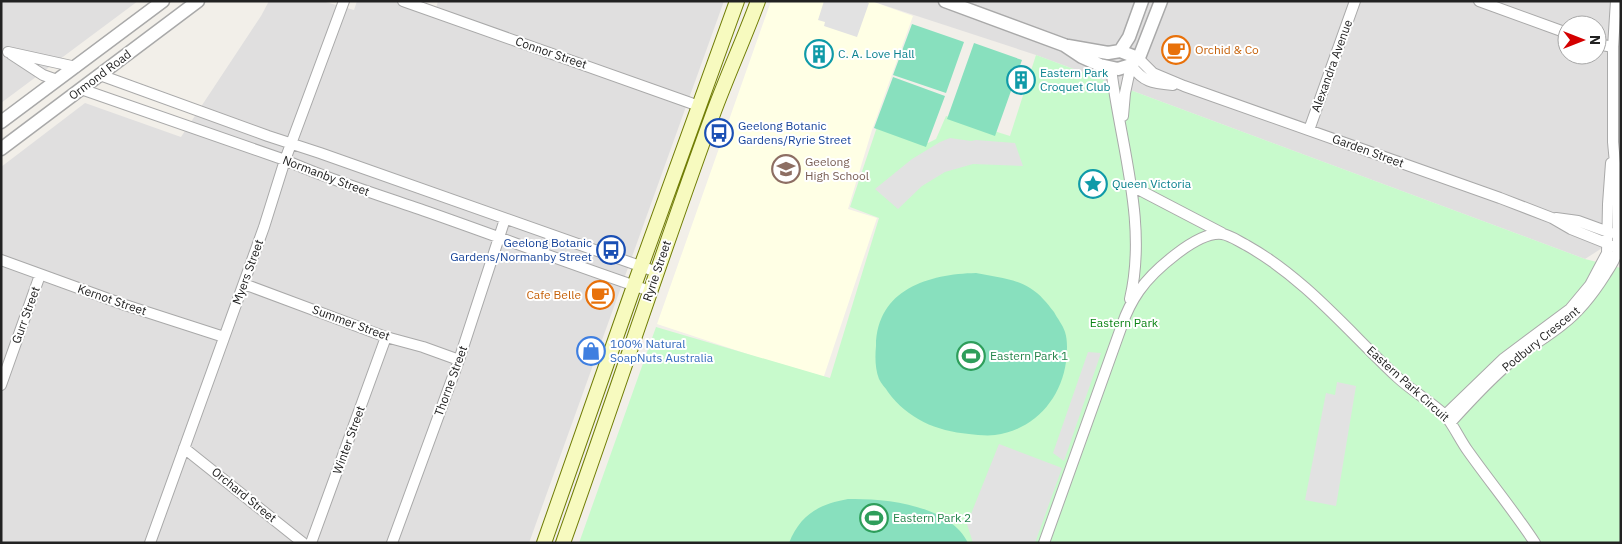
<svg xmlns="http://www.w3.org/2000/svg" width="1622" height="544" font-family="'IBM Plex Sans',sans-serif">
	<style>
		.residential { fill: #e0dfdf; fill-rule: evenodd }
		.education { fill: #ffffe5 }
		.park { fill: #c8facc }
		.pitch { fill: #88e0be }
		.parking { fill: #e2e2e2 }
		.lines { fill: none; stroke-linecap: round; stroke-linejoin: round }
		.minor-casing { stroke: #a9a9a9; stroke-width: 12 }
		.tertiary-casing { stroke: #a9a9a9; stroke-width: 15 }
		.secondary-casing { stroke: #707d05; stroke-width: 16 }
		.minor { stroke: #fff; stroke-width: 10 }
		.tertiary { stroke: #fff; stroke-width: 12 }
		.secondary { stroke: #f7fabf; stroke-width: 14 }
		.labels { text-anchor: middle; stroke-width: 4; stroke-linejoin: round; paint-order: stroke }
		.food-label { font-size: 12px; fill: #c56008; stroke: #fff; text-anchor: start }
		.street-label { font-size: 12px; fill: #222; stroke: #fff }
		.culture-label { font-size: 12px; fill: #0d838f; stroke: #fff; text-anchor: start }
		.transit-label { font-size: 12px; fill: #164399; stroke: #fff; text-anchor: start }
		.education-label { font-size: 12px; fill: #785e54; stroke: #fff; text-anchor: start }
		.park-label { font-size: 12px; fill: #0c8416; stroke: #fff }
		.shop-label { font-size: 12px; fill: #366cbe; stroke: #fff; text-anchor: start }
		.leisure-label { font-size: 12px; fill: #27864d; stroke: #fff; text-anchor: start }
	</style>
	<rect width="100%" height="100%" fill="#f2efe9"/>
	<path class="residential" d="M1 1H138L1 103Z
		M269 1H322L354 10 357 1H403L435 12 438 1H724L529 543H1V167L85 103 181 137 261 16Z
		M871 1H1621V236L1585 259 1036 55ZM1567 25H1597V55H1567Z"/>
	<path class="education" d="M771 1H871L913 16 872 130 848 209 877 218 823 379 657 324Z"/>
	<path class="park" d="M1036 55 1585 259 1621 268V543H579L656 327 830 378 879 218 850 207 877 127 928 143 936 139 946 116 1010 136Z"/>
	<path class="pitch" d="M912 24 964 42 946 93 893 75Z
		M974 43 1022 60 995 136 947 119Z
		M893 77 945 96 926 147 874 128Z
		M976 273C995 277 1014 278 1030 288 1040 294 1047 303 1054 312 1057 318 1063 325 1065 332 1068 341 1067 353 1066 362 1061 399 1034 430 995 435 987 436 977 435 969 434 936 431 908 419 888 392 886 388 881 384 879 379 875 369 875 356 876 346 877 289 929 274 976 273Z
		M848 499C885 498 950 505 968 543H789C800 515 819 504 848 499Z"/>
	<path class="parking" d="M824 1H865L869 3 857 37 824 26 825 22 818 20Z
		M950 138 971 141 976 140 1015 143 1023 166 973 164 945 172 922 186 898 209 875 189 912 159 940 142Z
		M1088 352 1101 353 1064 461 1053 453Z
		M1337 382 1356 386 1336 506 1305 500 1326 393 1335 395Z
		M999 444 1062 468 1035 543H973L967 524Z"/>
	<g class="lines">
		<defs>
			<path id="minor" d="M403 1 699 106
				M1479 1 1567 33
				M1597 44 1613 47
				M8 52 76 67
				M11 54 43 75 57 80
				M1138 58 1153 73 1184 86 1500 198 1552 218 1571 229 1621 249
				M1131 65C1143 82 1152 83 1173 85
				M1111 68C1120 144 1148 222 1130 299
				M100 75 268 136 320 153 657 272
				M81 89 285 160C332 181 380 195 428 212 502 238 576 266 650 291
				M1123 116 1125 93 1131 65
				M1309 130 1355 1
				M1130 185 1222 233
				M1556 218 1578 221 1611 233
				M1 260 125 305 224 337
				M244 284 386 337 423 347 459 360
				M1 385 40 275
				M1445 415 1503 359 1570 309 1590 285 1607 253 1608 204 1611 163
				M1451 422C1470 401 1490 379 1513 360 1529 347 1547 337 1563 324 1580 311 1593 294 1605 275 1610 267 1617 258 1618 248V195L1613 142V47L1616 1
				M184 448 303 543
				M150 543 264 227 285 160 344 1
				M311 543 386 337
				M392 543 459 360 505 219
				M1044 543 1122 325C1126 313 1132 301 1139 291 1152 272 1197 231 1222 234 1230 235 1238 241 1246 245 1305 278 1348 331 1397 377 1412 391 1430 401 1445 415 1454 426 1460 440 1468 451 1490 482 1514 511 1535 543"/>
			<path id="tertiary" d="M945 1 1064 45 1082 57 1100 65 1118 69 1131 65 1140 55 1161 1
				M1068 46 1108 53 1120 51 1138 58
				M1120 51 1129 37 1142 1
				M1 122 163 1
				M1 149 198 1"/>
			<path id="secondary" d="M544 543 634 286 737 1
				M563 543C614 400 661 256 713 114 727 76 744 39 758 1"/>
		</defs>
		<use href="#minor" class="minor-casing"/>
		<use href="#tertiary" class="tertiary-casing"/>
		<use href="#secondary" class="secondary-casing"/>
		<use href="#minor" class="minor"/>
		<use href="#tertiary" class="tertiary"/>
		<use href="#secondary" class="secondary"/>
	</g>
	<defs>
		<symbol id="cafe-ring" viewBox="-11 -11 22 22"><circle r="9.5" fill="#fff" stroke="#e8710a" stroke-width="1.5"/><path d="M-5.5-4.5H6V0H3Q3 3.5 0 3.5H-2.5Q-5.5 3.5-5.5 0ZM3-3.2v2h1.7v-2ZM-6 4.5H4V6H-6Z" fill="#e8710a"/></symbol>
		<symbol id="building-ring" viewBox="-11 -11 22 22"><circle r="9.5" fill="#fff" stroke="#0f9aa8" stroke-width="1.5"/><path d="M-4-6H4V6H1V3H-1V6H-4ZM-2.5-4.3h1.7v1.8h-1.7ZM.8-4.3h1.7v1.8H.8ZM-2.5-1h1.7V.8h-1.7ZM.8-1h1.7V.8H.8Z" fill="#0f9aa8"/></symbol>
		<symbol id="bus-ring" viewBox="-11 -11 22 22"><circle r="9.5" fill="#fff" stroke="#1a4fb4" stroke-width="1.5"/><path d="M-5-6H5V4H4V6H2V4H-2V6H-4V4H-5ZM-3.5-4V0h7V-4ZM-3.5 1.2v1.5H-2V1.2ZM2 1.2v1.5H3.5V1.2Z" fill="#1a4fb4"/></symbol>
		<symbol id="school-ring" viewBox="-11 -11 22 22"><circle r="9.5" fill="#fff" stroke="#8d6e63" stroke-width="1.5"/><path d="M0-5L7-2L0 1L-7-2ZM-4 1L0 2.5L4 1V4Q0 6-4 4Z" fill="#8d6e63"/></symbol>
		<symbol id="sight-ring" viewBox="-11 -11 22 22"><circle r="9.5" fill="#fff" stroke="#0f9aa8" stroke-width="1.5"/><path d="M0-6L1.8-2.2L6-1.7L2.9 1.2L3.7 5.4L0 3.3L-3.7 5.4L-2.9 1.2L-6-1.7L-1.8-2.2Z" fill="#0f9aa8"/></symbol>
		<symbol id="shop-ring" viewBox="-11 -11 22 22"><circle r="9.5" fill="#fff" stroke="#3f7fe0" stroke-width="1.5"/><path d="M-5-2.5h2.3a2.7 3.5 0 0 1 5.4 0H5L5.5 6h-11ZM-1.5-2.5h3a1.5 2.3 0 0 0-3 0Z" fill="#3f7fe0"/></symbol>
		<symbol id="stadium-ring" viewBox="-11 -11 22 22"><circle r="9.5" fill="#fff" stroke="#2e9e5b" stroke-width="1.5"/><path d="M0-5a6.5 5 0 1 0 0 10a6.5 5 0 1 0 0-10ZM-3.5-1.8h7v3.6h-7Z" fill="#2e9e5b"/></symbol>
	</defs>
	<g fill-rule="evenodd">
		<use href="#cafe-ring" x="1160" y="34" width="32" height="32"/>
		<use href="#building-ring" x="803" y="38" width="32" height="32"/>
		<use href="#building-ring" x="1005" y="64" width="32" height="32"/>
		<use href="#bus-ring" x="703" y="117" width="32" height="32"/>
		<use href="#school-ring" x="770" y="153" width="32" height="32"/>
		<use href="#sight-ring" x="1077" y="168" width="32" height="32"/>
		<use href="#bus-ring" x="595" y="234" width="32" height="32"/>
		<use href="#cafe-ring" x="584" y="279" width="32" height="32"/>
		<use href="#shop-ring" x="575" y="335" width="32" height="32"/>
		<use href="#stadium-ring" x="955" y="340" width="32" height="32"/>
		<use href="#stadium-ring" x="858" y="502" width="32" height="32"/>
	</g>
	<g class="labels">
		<g class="food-label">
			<text x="1195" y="54">Orchid &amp; Co</text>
			<text x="581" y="299" text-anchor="end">Cafe Belle</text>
		</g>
		<g class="street-label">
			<text transform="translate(551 53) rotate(19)" y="4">Connor Street</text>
			<text transform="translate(1332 66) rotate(-70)" y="4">Alexandra Avenue</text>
			<text transform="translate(100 75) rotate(-37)" y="4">Ormond Road</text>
			<text transform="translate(1368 151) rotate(20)" y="4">Garden Street</text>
			<text transform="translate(326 176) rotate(21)" y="4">Normanby Street</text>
			<text transform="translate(657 271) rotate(-71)" y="4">Ryrie Street</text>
			<text transform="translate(248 272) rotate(-70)" y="4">Myers Street</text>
			<text transform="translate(112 300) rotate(19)" y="4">Kernot Street</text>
			<text transform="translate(26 315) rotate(-70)" y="4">Gurr Street</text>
			<text transform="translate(351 323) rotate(20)" y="4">Summer Street</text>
			<text transform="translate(1541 339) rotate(-39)" y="4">Podbury Crescent</text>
			<text transform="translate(451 381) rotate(-70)" y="4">Thorne Street</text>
			<text transform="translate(1408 384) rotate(42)" y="4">Eastern Park Circuit</text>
			<text transform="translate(349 440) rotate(-70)" y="4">Winter Street</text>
			<text transform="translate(244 495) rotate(39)" y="4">Orchard Street</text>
		</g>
		<g class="culture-label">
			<text x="838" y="58">C. A. Love Hall</text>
			<text x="1040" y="77">Eastern Park<tspan x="1040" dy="14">Croquet Club</tspan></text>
			<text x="1112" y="188">Queen Victoria</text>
		</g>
		<g class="transit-label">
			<text x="738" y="130">Geelong Botanic<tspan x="738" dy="14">Gardens/Ryrie Street</tspan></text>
			<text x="592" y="247" text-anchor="end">Geelong Botanic<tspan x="592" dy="14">Gardens/Normanby Street</tspan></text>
		</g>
		<g class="education-label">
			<text x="805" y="166">Geelong<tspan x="805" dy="14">High School</tspan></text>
		</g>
		<g class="park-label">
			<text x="1124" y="327">Eastern Park</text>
		</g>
		<g class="shop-label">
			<text x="610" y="348">100% Natural<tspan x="610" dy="14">SoapNuts Australia</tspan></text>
		</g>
		<g class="leisure-label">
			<text x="990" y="360">Eastern Park 1</text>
			<text x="893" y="522">Eastern Park 2</text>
		</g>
	</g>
	<rect width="1622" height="544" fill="none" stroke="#222222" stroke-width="5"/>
	<g transform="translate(1582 40) rotate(90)"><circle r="24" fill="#ffffff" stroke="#a7a7a7"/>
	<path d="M0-4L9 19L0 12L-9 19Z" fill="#d40000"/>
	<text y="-8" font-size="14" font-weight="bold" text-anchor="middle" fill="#222222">N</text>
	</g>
</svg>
